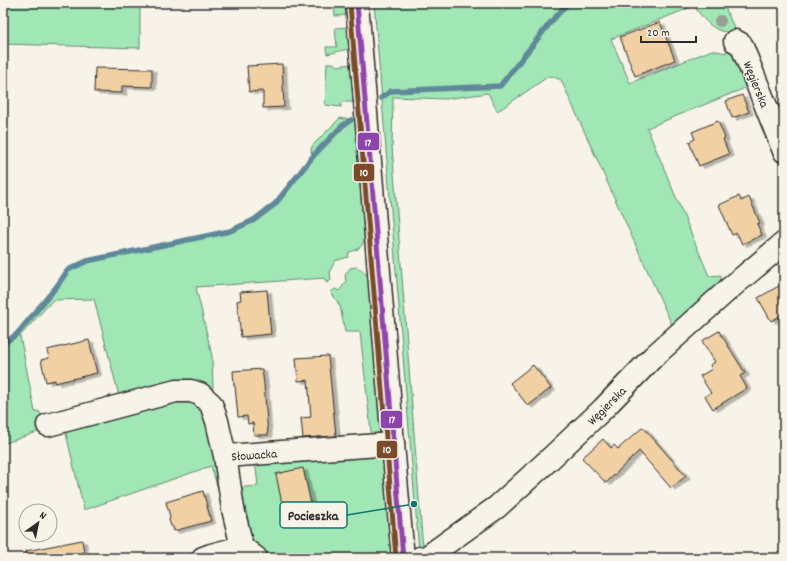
<svg xmlns="http://www.w3.org/2000/svg" width="787" height="561" font-family="Dekko,sans-serif">
	<style>
		.green { fill: #a0e7b5; stroke: #668970 }
		.lines { fill: none; stroke-linecap: round; stroke-linejoin: round }
		.stream { stroke: #5f8899; stroke-width: 5.5 }
		.building { fill: #f1d0a3; stroke: #2b2b2b; filter: url(#shadow) }
		.minor-casing { stroke: #2b2b2b; stroke-width: 25 }
		.secondary-casing { stroke: #2b2b2b; stroke-width: 25 }
		.minor { stroke: #f7f3e8; stroke-width: 22 }
		.secondary { stroke: #f7f3e8; stroke-width: 22 }
		.bus-1-casing { stroke: #f7f3e8; stroke-width: 8 }
		.bus-2-casing { stroke: #f7f3e8; stroke-width: 8 }
		.bus-1 { stroke: #8e44ad; stroke-width: 5 }
		.bus-2 { stroke: #7a4b2a; stroke-width: 5 }
		.tree { fill: #979f93 }
		.labels { text-anchor: middle; stroke-width: 3; stroke-linejoin: round; paint-order: stroke }
		.street-label { font-size: 13px; fill: #2b2b2b; stroke: #f7f3e8 }
		.leader { fill: none; stroke: #0f766e; stroke-width: 1.5 }
		.callout-dot { fill: #0f766e; stroke: #f7f3e8; stroke-width: 1.5 }
		.callout { fill: #f7f3e8; stroke: #0f766e; stroke-width: 1.5 }
		.callout-label { font-size: 14px; text-anchor: middle; font-weight: bold; fill: #2b2b2b }
		.line-badge { stroke: #f7f3e8; stroke-width: 1.5 }
		.badge-label { font-size: 11px; text-anchor: middle; font-weight: bold; fill: #fff }
	</style>
	<defs>
		<filter id="shadow"><feDropShadow dx="4.5" dy="2.5" stdDeviation="0" flood-color="#0004"/></filter>
	</defs>
	<rect width="100%" height="100%" fill="#f7f3e8"/>
	<filter id="ink" filterUnits="userSpaceOnUse"><feTurbulence type="fractalNoise" baseFrequency=".025" numOctaves="2"/><feDisplacementMap in="SourceGraphic" scale="8" xChannelSelector="R" yChannelSelector="G"/><feConvolveMatrix kernelMatrix="1 2 1 2 8 2 1 2 1" color-interpolation-filters="sRGB"/></filter>
	<g filter="url(#ink)">
		<path class="green" d="M3 3H140V48L3 44Z
			M334 3H347L348 15 335 16Z
			M374 3H723L736 32C715 35 705 21 694 6L611 39 630 83 712 50 726 53 730 42 750 86 647 128 709 276 721 275V282L672 325 561 80 554 77 549 76 504 107 497 111 488 93 445 99 393 97 392 147 422 537 424 551H419Z
			M349 27 351 49C342 50 336 52 327 54L326 47H337L335 28Z
			M327 63H333L337 66 352 64 355 102H343L341 103V107L325 105Z
			M340 118 344 119 357 118 366 236C363 246 359 250 349 252L348 257 335 261 330 271 331 280 327 283 324 278 196 287 212 356 213 388 205 385 119 396 94 299 53 300 20 336 35 412 39 411 46 429 3 444V343L17 332 56 285 68 268 86 260 229 230 253 219 274 203 312 155 311 151 312 146Z
			M356 267C363 270 367 273 369 280L384 440 372 441 360 332H345L340 306 331 292 335 289 339 291 346 282 345 275 350 268Z
			M177 394 205 407 230 528 211 466 84 510 64 425Z
			M383 452 393 558H263L244 531 233 488 258 486 255 460Z"/>
		<g class="lines">
			<path class="stream" d="M381 98 391 91 500 86 550 23 568 3
				M3 344 17 334 57 286 68 270 87 261 230 231 254 220 275 204 314 155 342 126 351 120"/>
		</g>
		<path class="building" d="M660 22 675 60 635 76 620 37Z
			M282 64 284 107 263 108V91L249 92 247 66Z
			M95 68 152 69V87L122 86V93L94 92Z
			M742 95 749 112 732 118 726 101Z
			M718 121 725 138 723 139 729 154 699 166 689 142 695 139 692 132Z
			M739 196 741 201 749 197 760 223 757 224 762 235 742 244 737 233 732 235 719 205Z
			M784 283V314L771 321 758 298Z
			M267 290 271 334 241 337 237 301 241 300 240 292Z
			M719 331 745 373 740 376 747 388 713 409 705 396 711 393 700 376 712 369 710 365 715 362 702 341Z
			M89 340 97 373 55 383V380L46 382 41 360 49 358 47 350Z
			M328 356 336 436 303 438 301 418 311 417 308 380 298 381 296 358Z
			M533 365 551 388 528 406 510 383Z
			M262 369 264 384 268 435H254L253 423 248 424 247 416 238 417 235 386H234L233 371Z
			M643 427 686 476 671 488 639 451 606 483 582 458 603 439 611 448 614 445 618 449Z
			M303 468 311 504 283 509 276 474Z
			M203 491 211 521 174 531 173 527 171 526 169 520 170 517 166 502Z
			M82 540 85 558H27L26 551Z"/>
		<g class="lines">
			<defs>
				<path id="minor" d="M735 41 741 44 784 151
					M48 425 176 391H191L200 394 211 404 217 421 225 456
					M203 558 211 555 242 547
					M256 558 242 547 233 509 225 456 393 444
					M420 558 427 557 497 507 552 457 603 409 653 357 729 289 784 243"/>
				<path id="secondary" d="M357 3 393 444 403 558"/>
			</defs>
			<use href="#minor" class="minor-casing"/>
			<use href="#secondary" class="secondary-casing"/>
			<use href="#minor" class="minor"/>
			<use href="#secondary" class="secondary"/>
			<defs>
				<path id="bus-1" d="M357 3 403 558"/>
				<path id="bus-2" d="M350 4 396 558"/>
			</defs>
			<use href="#bus-1" class="bus-1-casing"/>
			<use href="#bus-2" class="bus-2-casing"/>
			<use href="#bus-1" class="bus-1"/>
			<use href="#bus-2" class="bus-2"/>
		</g>
		<circle class="tree" cx="720" cy="21" r="6"/>
	</g>
	<g class="labels">
		<g class="street-label">
			<text transform="translate(757 84) rotate(68)" y="5">Węgierska</text>
			<text transform="translate(606 405) rotate(-45)" y="5">Węgierska</text>
			<text transform="translate(254 454) rotate(-4)" y="5">Słowacka</text>
		</g>
	</g>
	<path class="leader" d="M414 504L347 515"/>
	<circle class="callout-dot" cx="414" cy="504" r="4"/>
	<rect class="callout" x="280" y="502" width="67" height="26" rx="4"/>
	<g class="callout-label">
		<text x="313" y="520">Pocieszka</text>
	</g>
	<g class="line-badge">
		<rect x="357" y="132" width="23" height="19" rx="4" fill="#8e44ad"/>
		<rect x="353" y="163" width="22" height="19" rx="4" fill="#7a4b2a"/>
		<rect x="380" y="410" width="23" height="19" rx="4" fill="#8e44ad"/>
		<rect x="376" y="440" width="22" height="19" rx="4" fill="#7a4b2a"/>
	</g>
	<g class="badge-label">
		<text x="368" y="146">17</text>
		<text x="364" y="176">10</text>
		<text x="392" y="423">17</text>
		<text x="387" y="453">10</text>
	</g>
	<rect width="787" height="561" fill="none" stroke="#f7f3e8" stroke-width="16"/>
	<rect x="8" y="8" width="771" height="545" fill="none" stroke="#2b2b2b" stroke-width="1.5" filter="url(#ink)"/>
	<g transform="translate(38 523) rotate(33)"><circle r="19" fill="#f7f3e8" stroke="#a5a39c"/>
	<path d="M0-3L7 15L0 10L-7 15Z" fill="#2b2b2b"/>
	<text y="-6" font-size="11" font-weight="bold" text-anchor="middle" fill="#2b2b2b">N</text>
	</g>
	<path d="M641 36v6h55v-6" fill="none" stroke="#2b2b2b" stroke-width="2"/>
	<text x="647" y="36" font-size="12" fill="#2b2b2b" stroke="#f7f3e8" stroke-width="3" paint-order="stroke">20 m</text>
</svg>
